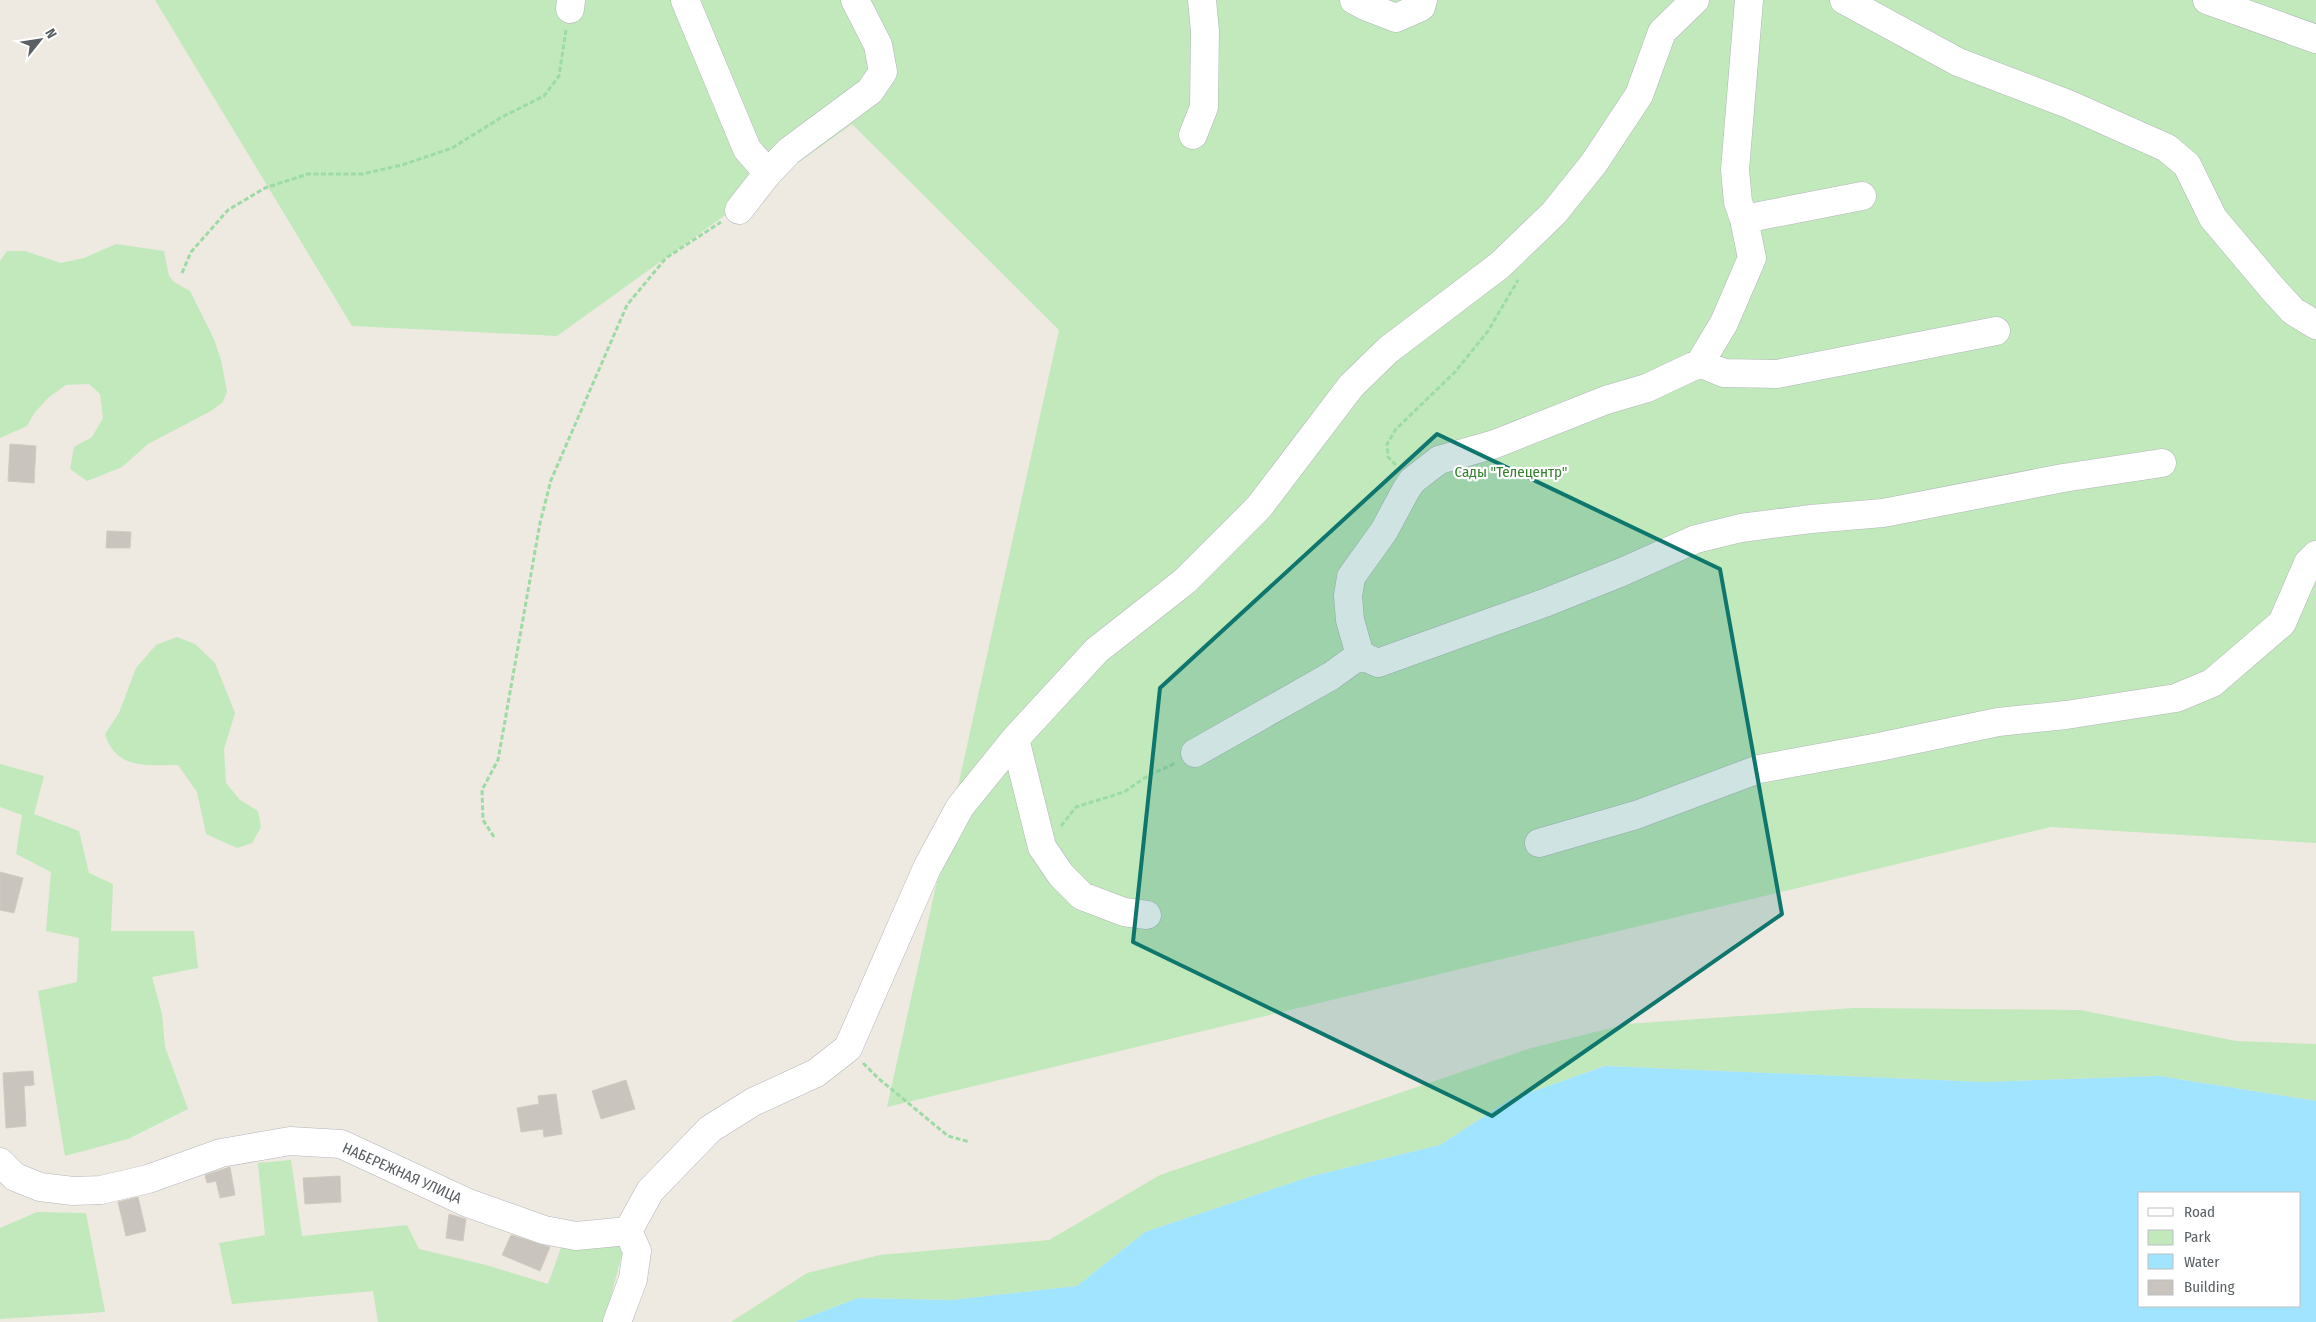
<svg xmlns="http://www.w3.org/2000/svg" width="2316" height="1322" font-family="'Fira Sans Condensed',sans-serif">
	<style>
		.green { fill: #c1e9bb }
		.water { fill: #a0e4ff; fill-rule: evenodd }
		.building { fill: #c9c4be; stroke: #d3cabf }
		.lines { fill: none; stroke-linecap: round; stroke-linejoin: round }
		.minor-casing { stroke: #b2b6ba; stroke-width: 29 }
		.path { stroke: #9cdca4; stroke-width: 3; stroke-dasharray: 5 2.5; stroke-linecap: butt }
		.minor { stroke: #fff; stroke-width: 28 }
		.marked { fill: #0f766e; fill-opacity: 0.2; stroke: #0f766e; stroke-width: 4; stroke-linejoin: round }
		.labels { text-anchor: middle; stroke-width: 4.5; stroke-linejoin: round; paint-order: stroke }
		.park-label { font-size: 15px; fill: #34822b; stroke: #fff }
		.street-label { font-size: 15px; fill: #5a6064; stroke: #fff }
	</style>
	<rect width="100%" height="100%" fill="#eee9e1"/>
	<path class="green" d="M155 0H2316V843L2051 827 887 1107 1059 330 852 124 557 336 352 326Z
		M116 244 164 251 169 276 174 282 190 291 214 339 221 360 227 391 223 402 211 411 148 444 122 467 87 481 70 469 74 447 92 437 103 418 100 394 89 384 66 385 49 397 35 412 27 426 0 438V261L7 251H25L61 263 84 258Z
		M177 637 195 644 215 663 235 713 224 749 226 783 240 800 258 811 261 827 252 843 237 848 206 834 197 792 178 765C147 765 116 770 105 734L119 713 136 668 156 645Z
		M0 764 44 776 34 814 79 831 89 873 113 884 111 931H194L198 968 152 977 162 1014 165 1047 188 1109 128 1139 65 1156 38 991 77 982 79 938 46 931 51 872 16 854 22 815 0 807Z
		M1854 1008 2080 1010 2236 1041 2316 1044V1101L2159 1076 1984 1082 1605 1066 1511 1099 1440 1145 1312 1176 1145 1232 1077 1286 951 1300 858 1298 795 1322H731L807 1273 880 1255 1049 1240 1160 1175 1531 1048 1627 1024Z
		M291 1160 302 1236 407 1225 419 1249 486 1265 548 1284 562 1245 609 1241 624 1247 604 1322H378L373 1291 232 1304 219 1243 265 1235 258 1163Z
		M37 1212 86 1213 105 1312 0 1319V1228Z"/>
	<path class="water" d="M1605 1066 1984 1082 2159 1076 2316 1101V1322H795L858 1298 951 1300 1077 1286 1145 1232 1312 1176 1440 1145 1511 1099ZM2140 1193H2300V1306H2140Z"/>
	<path class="building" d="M10 444 36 446 34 483 8 481Z
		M107 531 131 532 130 548H106Z
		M0 872 23 878 14 913 0 910Z
		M33 1071 34 1085 24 1086 26 1126 6 1128 3 1073Z
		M626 1080 635 1109 601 1119 592 1091Z
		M556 1094 562 1134 544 1137 543 1129 521 1132 517 1108 539 1104 538 1096Z
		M230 1167 235 1195 220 1198 216 1181 207 1183 205 1175Z
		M340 1176 341 1202 305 1204 303 1178Z
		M138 1197 146 1231 126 1236 118 1202Z
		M449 1214 466 1219 463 1241 446 1238Z
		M511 1235 550 1247 540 1271 502 1255Z"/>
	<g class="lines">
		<defs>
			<path id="minor" d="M685 0 747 149 768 173
				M1354 0 1365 6 1396 18 1421 7 1423 0
				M1749 0 1735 170 1738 202 1744 219 1752 258 1724 323 1700 363 1647 388 1606 400 1495 444 1439 460 1412 481 1406 490 1384 531 1351 577 1348 596 1350 620 1360 655 1378 663 1547 602 1622 572 1696 539 1741 528 1811 519 1883 513 2063 478 2162 463
				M1844 0 1958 62 2068 104 2167 148 2187 165 2213 218 2272 288 2293 311 2316 325
				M2207 0 2316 39
				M570 9 571 0
				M1193 135 1204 107 1205 31 1202 0
				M739 210 768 173 789 151 870 91 883 72 878 45 855 0
				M1744 219 1862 196
				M1700 363 1724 373 1777 374 1996 331
				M1015 739 1042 847 1061 875 1082 896 1124 912 1147 915
				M1195 753 1331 676 1360 655
				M1539 843 1636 815 1759 769 1879 747 1998 722 2066 715 2176 698 2212 683 2282 623 2308 563 2316 555
				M0 1162 15 1177 40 1187 73 1191 101 1190 148 1179 221 1153 290 1141 341 1144 468 1203 544 1230 576 1236 628 1231
				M628 1231 650 1191 710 1129 753 1102 816 1073 848 1048 927 868 960 807 1015 739 1097 650 1185 581 1259 507 1351 386 1388 350 1500 265 1554 213 1594 163 1639 95 1662 32 1695 0
				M617 1322 633 1279 637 1251 628 1231"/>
		</defs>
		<use href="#minor" class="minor-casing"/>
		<path class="path" d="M182 273 191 252 228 210 265 188 308 174H362L402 165 452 148 502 117 544 96 559 76 566 30
			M1396 465 1388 457 1387 444 1396 429 1455 372 1488 331 1518 280
			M1061 826 1076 807 1124 792 1149 775 1176 763
			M494 837 483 820 482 790 498 760 540 523 551 480 627 305 666 258 721 222
			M863 1063 878 1078 948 1136 970 1142"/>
		<use href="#minor" class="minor"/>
	</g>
	<path class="marked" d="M1437 434 1720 569 1782 914 1492 1116 1133 942 1160 688Z"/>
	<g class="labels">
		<g class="park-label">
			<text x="1511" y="477">Сады "Телецентр"</text>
		</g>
		<g class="street-label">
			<text transform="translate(402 1173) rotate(24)" y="5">НАБЕРЕЖНАЯ УЛИЦА</text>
		</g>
	</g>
	<rect x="2138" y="1192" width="162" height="115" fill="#ffffff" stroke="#bdbfc1"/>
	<rect x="2148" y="1208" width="25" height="8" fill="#ffffff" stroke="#bdbfc1"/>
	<text x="2184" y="1217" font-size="15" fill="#5a6064">Road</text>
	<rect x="2148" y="1230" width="25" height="15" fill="#c1e9bb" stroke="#bdbfc1"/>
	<text x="2184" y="1242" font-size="15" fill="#5a6064">Park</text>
	<rect x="2148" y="1254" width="25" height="15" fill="#a0e4ff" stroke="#bdbfc1"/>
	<text x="2184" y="1267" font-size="15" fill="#5a6064">Water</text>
	<rect x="2148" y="1280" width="25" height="15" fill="#c9c4be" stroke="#bdbfc1"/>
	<text x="2184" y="1292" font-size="15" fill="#5a6064">Building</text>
	<g transform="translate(40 40) rotate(60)" stroke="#ffffff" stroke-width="4" paint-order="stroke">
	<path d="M0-4L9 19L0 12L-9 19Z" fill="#5a6064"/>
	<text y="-8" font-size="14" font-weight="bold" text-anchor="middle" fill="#5a6064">N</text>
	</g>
</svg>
